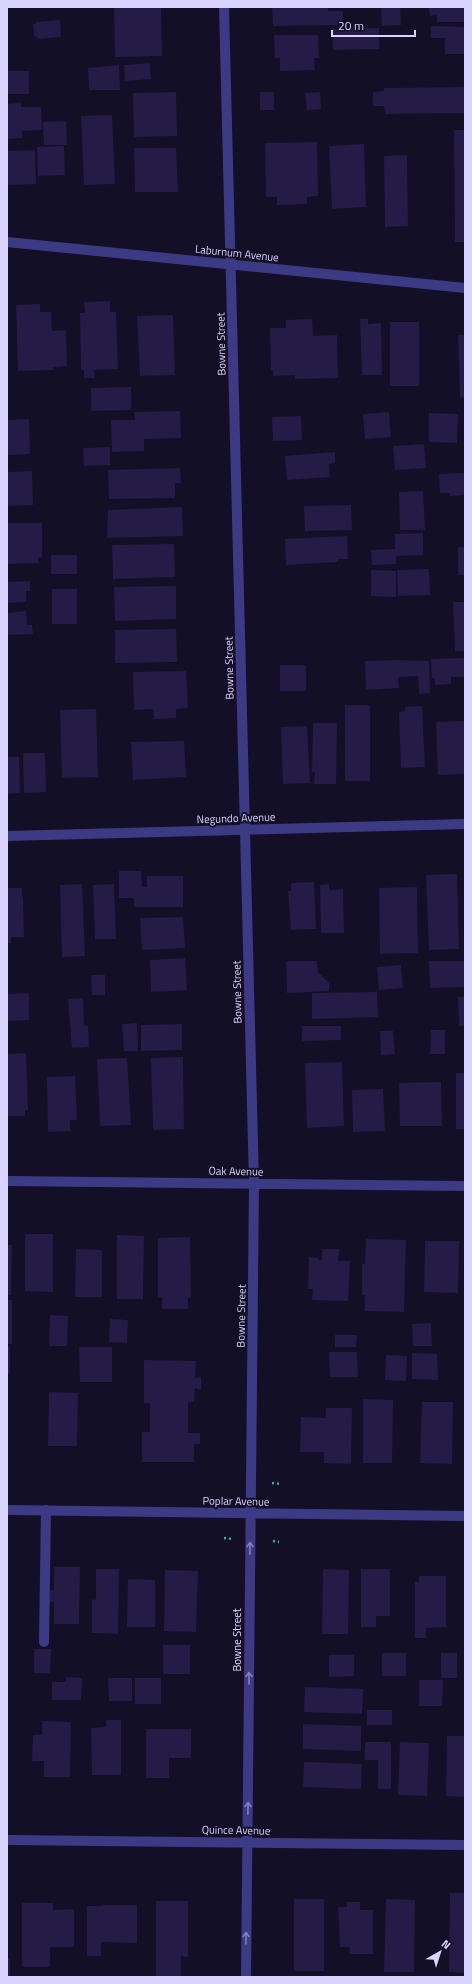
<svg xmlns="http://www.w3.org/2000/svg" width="472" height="1984" font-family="'Titillium Web',sans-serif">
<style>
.building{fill:#241b47}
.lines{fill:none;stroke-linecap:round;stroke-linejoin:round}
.path{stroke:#2fb8b0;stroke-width:2.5;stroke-dasharray:2 3;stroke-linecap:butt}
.service{stroke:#3d3a85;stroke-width:10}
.minor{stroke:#3d3a85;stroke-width:10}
.oneway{stroke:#837fbc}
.labels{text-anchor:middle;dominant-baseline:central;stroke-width:4;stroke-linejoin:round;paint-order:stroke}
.street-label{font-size:11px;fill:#d9d4ff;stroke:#130f26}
</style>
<rect width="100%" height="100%" fill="#130f26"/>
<path class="building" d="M161,7L162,56L115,57L114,8Z
M272,7H328V11H343V25L273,26Z
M400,7L401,25L382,26L381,8Z
M429,7H465V22H437V15L430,16Z
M60,20L61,37L37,39V37L34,36L33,24H36V22Z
M431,26L465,27V54H445V38H431Z
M379,28V49L333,50L332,29Z
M274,35H318L319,58H314L315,70L280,71V58H275Z
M150,63L151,79L125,81L124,65Z
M119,65L120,90H89L88,68Z
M7,71H29V94H7Z
M465,87V113L385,114L384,106H373V92L384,91V88Z
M176,92L177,136L134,137L133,93Z
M260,92H274V110H260Z
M320,92L321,109L307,110L305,93Z
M21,103V107H41L42,130L22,131V138L7,139V104Z
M112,115L115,184L84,185L81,116Z
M66,121L67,145H44L43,122Z
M454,130H465V242H455Z
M317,142L318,196L307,197V204L277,205V197H266L265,143Z
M364,144L366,207L332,209L329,146Z
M64,146L65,175L38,176L37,147Z
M134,148H176L178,192H135Z
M35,150L36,184L7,185V151Z
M407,155L408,226L385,227L384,156Z
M110,301V312H116L118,369L94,370L95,378H84V370H81L80,313H85L84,302Z
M40,304V312H51L52,331L66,330L67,366L53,367V370L18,371L16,305Z
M173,315L175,375L140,376L137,316Z
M312,319L313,336L337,335L338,378L295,379V375L273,376V370H271L270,328H286V320Z
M360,319H368V324L381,323L382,375H362Z
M390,322H419V386H390Z
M458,335H465V397L460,398Z
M131,387V410L91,411V388Z
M180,411L181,438L144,439V451L112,452L111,420H135L134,412Z
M389,412L391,437L365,439L363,414Z
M429,413L458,414L457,443L429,442Z
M301,416L302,440L273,441L272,417Z
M29,419L30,454L7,455V420Z
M424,444L426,468L395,470L393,446Z
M110,447V465L84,466L83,448Z
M335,452V463L329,464L330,477L287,480L285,456Z
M180,468L181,483H175V498L109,499L108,470Z
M32,471L33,505L7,506V472Z
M465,473V495L450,496V493H440L439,474Z
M423,491L425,530H400L399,492Z
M351,505L352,530L305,531L304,506Z
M182,507L183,536L107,538L108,510Z
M7,523H42V557H38V563L7,564Z
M423,533V555L396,556V564L372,565L371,550L395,549V534Z
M347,536L348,559H338V562L286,565L285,539Z
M174,544L175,577L113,579L112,545Z
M458,547H465V575H458Z
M51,555H77V574H51Z
M429,569L430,595L398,596L397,570Z
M371,570L396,571V597L371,596Z
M30,581V591H26V602L7,603V582Z
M176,586V619L115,621L114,587Z
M52,589H77V624H52Z
M453,602H465V651H455Z
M26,611L27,625H32L33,634L7,635V613Z
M176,629L177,662L115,663V630Z
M465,658V677H451V684L435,685V678H432L431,659Z
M398,660L429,661L430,693L419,694L418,676L398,677L399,688L366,690L365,661Z
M280,665H306V691H280Z
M186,671L188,708L176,709V718L154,719L153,709L134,710L133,672Z
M345,705H370V781H345Z
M422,706L425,767L401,768L399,712L405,711V707Z
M96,709L98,777L62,778L60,710Z
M465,721V774L438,775L436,722Z
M313,723H337L336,784H314L315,772H312Z
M307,726L310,783L283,784L281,727Z
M184,741L186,777L133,780L131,742Z
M23,753H45L46,792L24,793Z
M7,757H19L20,793L7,794Z
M119,871H141L142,887H147V876H183V907H134V898H119Z
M457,874L459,949L429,950L426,875Z
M314,882L316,929L291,930L288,891H291V883Z
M82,884L85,956L62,957L60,885Z
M114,884L116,939H95L93,885Z
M329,884V890L343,889L344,933H321L320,885Z
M417,887L418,953L380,954L379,888Z
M7,888H22V897H23L24,937H11V943H7Z
M183,917L185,948L142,950L140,918Z
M185,958L187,990L151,992L150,960Z
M286,961H317L318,972L329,983V991L287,993Z
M429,961H465V987L430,988Z
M401,965L403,988L379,990L377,967Z
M91,975H105V995H92Z
M377,992L378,1017L312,1019V993Z
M29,993V1020L7,1021V994Z
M458,997H465V1026H459Z
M83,998L84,1025L88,1026L89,1047L72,1048L68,999Z
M137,1023L138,1051H124L122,1024Z
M182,1024V1050L141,1051V1025Z
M302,1026H341V1040L302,1041Z
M431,1030H445V1054H430Z
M380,1031H393L395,1054L381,1055Z
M26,1053L28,1110H25V1116H7V1054Z
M183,1057L184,1129L153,1130L151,1058Z
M127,1058L131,1125L100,1126L97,1059Z
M342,1062L344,1126L307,1128L305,1063Z
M456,1073H465V1129H456Z
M75,1076L77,1120H70V1131L48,1132L47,1077Z
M441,1082L442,1126H400L399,1083Z
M383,1089L385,1131L353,1132L352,1090Z
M25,1234H53V1292L25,1291Z
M117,1235L144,1236L143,1299H117Z
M190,1237L191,1298H188V1309H162V1297H158V1238Z
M366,1239L406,1240L404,1312L365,1311V1295H362V1264H365Z
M425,1241H459L458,1293L424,1292Z
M7,1245H12L11,1295H7Z
M76,1249L102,1250V1297H75Z
M322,1249H339L338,1261H350L348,1301L312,1300L313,1289H308L309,1257L319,1258V1260H322Z
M7,1300H12V1344H7Z
M50,1315L68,1316L67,1346H49Z
M110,1319L128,1320L127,1343L109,1342Z
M431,1323L432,1346H413L412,1324Z
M335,1335H357L356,1347H335Z
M7,1347H10V1373H7Z
M79,1347H112V1382H80Z
M329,1352H357L358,1377H330Z
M412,1353L437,1354L438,1380L412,1379Z
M386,1355L407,1356L406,1381L385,1380Z
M144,1360L196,1361L195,1378L201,1377V1390L195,1388L194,1402H188V1433H200V1444H194V1462H142V1432H150V1403H144Z
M49,1392L78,1393L77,1446H48Z
M363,1399L393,1400L392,1463H363Z
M422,1402H453L452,1464L420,1463Z
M326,1408H352L351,1464L324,1463V1452H300L301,1417L326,1418Z
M54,1567H80L79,1624H54V1602H47V1590H54Z
M96,1569H119L118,1634L92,1633V1599L96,1600Z
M323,1569L349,1570L348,1634H322Z
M361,1569H390V1616H376V1627H361Z
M165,1570L198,1571L196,1632L164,1631Z
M419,1576H446V1627L426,1628V1638H415V1582H419Z
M128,1579L155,1580V1627H127Z
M163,1645H190V1674H163Z
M34,1649H51L50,1673H34Z
M382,1653H406V1676H382Z
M441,1653H457V1678H441Z
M329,1655H354V1676L329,1677Z
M66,1677L82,1678L81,1700H52V1682H66Z
M108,1678H132V1701H109Z
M135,1678H161V1704H135Z
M419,1680H443L442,1706H419Z
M305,1687L363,1689L362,1714L304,1712Z
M367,1710H392V1725H367Z
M106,1720H121V1775H92L91,1728L106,1727Z
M42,1721L71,1722L70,1777H44V1761H32L33,1735H42Z
M303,1724L361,1726V1751L303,1749Z
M146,1729H191V1758H169V1778H146Z
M447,1736H465V1797L446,1796Z
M365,1742H391V1789H378V1760H365Z
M400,1742L429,1743L427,1796L398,1795Z
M304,1762L362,1764L361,1789L303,1787Z
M450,1893H465V1973L449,1972Z
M294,1899H324V1971H294Z
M386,1899L415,1900L414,1972H384Z
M156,1901H188V1957L181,1956V1977H156Z
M347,1902H360V1910H373V1954H349L350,1947H340L338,1907H347Z
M22,1903H53V1910L74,1909V1947H50V1967H22Z
M102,1905H137V1943L101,1942V1956H87V1906H102Z
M7,1958H10V1977H7Z"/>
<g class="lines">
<path class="path" d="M272,1483L282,1484
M224,1538L232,1539
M273,1541L279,1542"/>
<path class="service" d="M44,1642L46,1510"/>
<path class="minor" d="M224,7L254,1183L246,1977
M7,242L465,288
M7,836L465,824
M7,1181L465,1186
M7,1510L465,1516
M7,1840L465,1845"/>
</g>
<defs><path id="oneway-shaft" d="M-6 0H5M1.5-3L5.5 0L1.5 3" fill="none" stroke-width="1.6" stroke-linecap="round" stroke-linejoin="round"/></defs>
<g class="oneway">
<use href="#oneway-shaft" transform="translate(250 1548) rotate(-89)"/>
<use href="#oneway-shaft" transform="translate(249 1678) rotate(-90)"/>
<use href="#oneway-shaft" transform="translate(248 1808) rotate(-89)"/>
<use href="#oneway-shaft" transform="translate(246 1938) rotate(-89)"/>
</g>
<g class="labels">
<g class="street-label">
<text transform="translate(237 253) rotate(6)">Laburnum Avenue</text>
<text transform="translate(221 344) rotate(-91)">Bowne Street</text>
<text transform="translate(229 668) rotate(-91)">Bowne Street</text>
<text transform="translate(236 818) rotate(-2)">Negundo Avenue</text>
<text transform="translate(237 992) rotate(-91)">Bowne Street</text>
<text transform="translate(236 1171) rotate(1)">Oak Avenue</text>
<text transform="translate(241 1316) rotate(-89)">Bowne Street</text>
<text transform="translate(236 1501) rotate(1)">Poplar Avenue</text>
<text transform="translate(237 1640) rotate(-90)">Bowne Street</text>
<text transform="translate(236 1830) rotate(1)">Quince Avenue</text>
</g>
</g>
<rect width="472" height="1984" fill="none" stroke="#d9d4ff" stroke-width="16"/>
<g transform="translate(440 1952) rotate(39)" stroke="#130f26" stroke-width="3" paint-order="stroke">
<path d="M0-3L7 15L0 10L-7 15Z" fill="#d9d4ff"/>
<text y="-6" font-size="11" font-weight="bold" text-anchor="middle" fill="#d9d4ff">N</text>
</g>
<path d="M332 30v6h83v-6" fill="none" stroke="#d9d4ff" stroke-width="2"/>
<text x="338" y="30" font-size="12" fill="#d9d4ff" stroke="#130f26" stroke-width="3" paint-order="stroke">20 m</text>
</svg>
